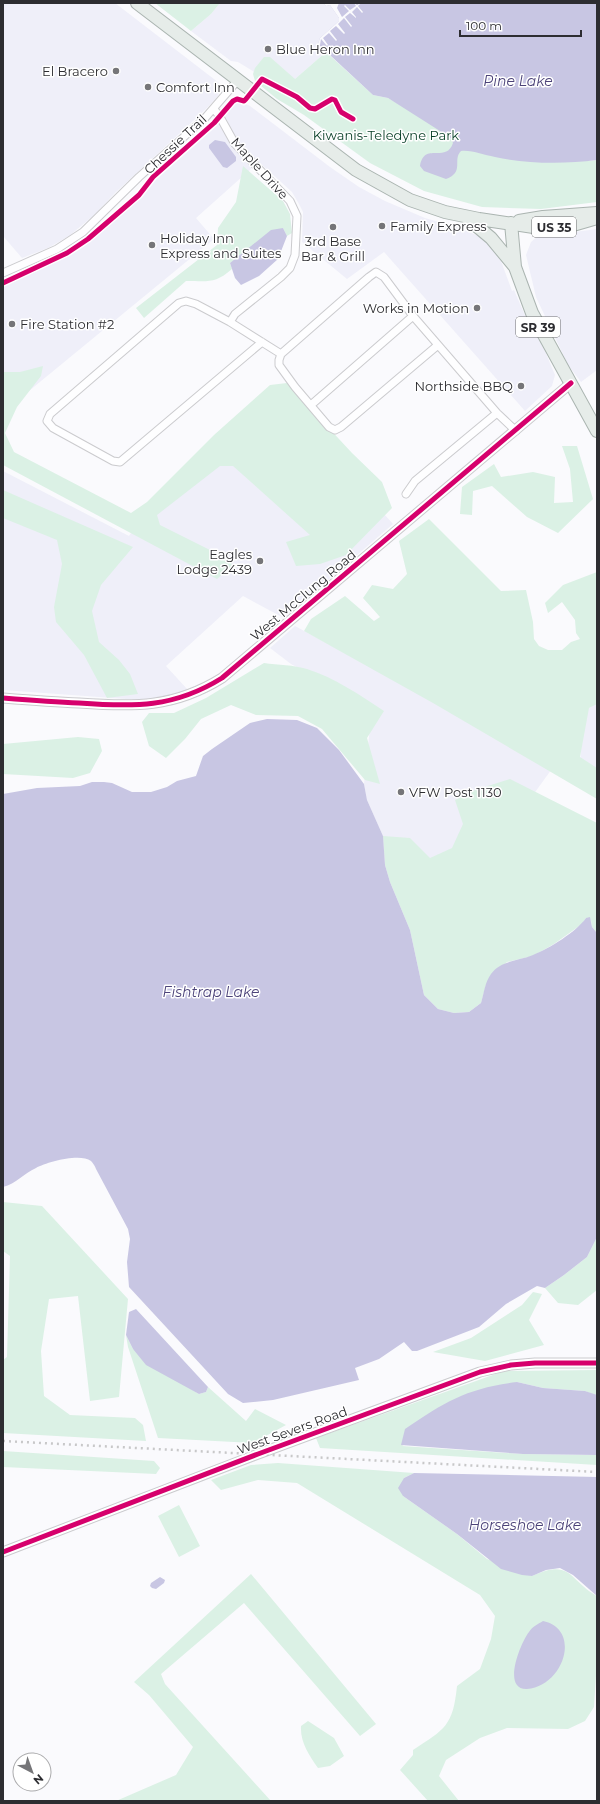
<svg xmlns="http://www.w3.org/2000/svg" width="600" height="1804" font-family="Montserrat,sans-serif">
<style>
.built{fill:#efeff9}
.green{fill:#dbf1e5}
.water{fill:#c8c6e3}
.pier{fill:#fafafd}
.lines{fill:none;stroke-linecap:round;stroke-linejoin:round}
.minor-casing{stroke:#cbcbce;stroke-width:9}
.tertiary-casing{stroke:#cbcbce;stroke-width:11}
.primary-casing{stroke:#aab4b0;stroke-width:14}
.minor{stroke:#fefeff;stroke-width:7}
.tertiary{stroke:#fefeff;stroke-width:9}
.primary{stroke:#e6ece9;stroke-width:12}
.rail{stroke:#c8c8c9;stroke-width:2.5;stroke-dasharray:2 4;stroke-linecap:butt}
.cycleway-casing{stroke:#fff;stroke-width:8}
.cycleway{stroke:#d6006c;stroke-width:5}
.poi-dot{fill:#757578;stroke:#fff;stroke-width:1.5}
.labels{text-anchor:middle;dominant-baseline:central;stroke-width:3;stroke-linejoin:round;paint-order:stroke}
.shield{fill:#fff;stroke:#6c6c6f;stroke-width:1}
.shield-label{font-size:12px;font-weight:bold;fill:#2d2d31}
.poi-label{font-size:13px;fill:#2d2d31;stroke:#fff;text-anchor:start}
.park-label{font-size:13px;fill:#053d24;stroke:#fff}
.street-label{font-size:13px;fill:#2d2d31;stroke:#fff}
.water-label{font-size:14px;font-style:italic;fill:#4c4379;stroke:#fff}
</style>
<rect width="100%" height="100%" fill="#fafafd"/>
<path class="built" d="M3,3H115L223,86L217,97L206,109L116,192L93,216L69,236L48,248L22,258L3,236Z
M220,3H339L342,17L319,45L326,52L295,79L272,83L238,62L231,61L191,31L211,14Z
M236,102L244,106L246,104L250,106L330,167L359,187L385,201L425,218L456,227L479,236L487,243L501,261L512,291L514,290L527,320L542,344L555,375L552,386L525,411L384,252L347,279L302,242L303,212L299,204L292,192L249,153L233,133L225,116Z
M218,122L238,153L252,168L196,218L214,239L18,400L3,383V286L64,257L98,235L142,196L155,179Z
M597,229V370L581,382L568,365L536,297L526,255L531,242L537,237Z
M283,401L393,524L284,618L243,596L166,666L188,690L170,696L140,700L3,690V471L129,536L139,521Z
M295,626L554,766L483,864L385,865L383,836L367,800L364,784L372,708L291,664L270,648Z
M597,703V791L581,782L580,714Z"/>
<path class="green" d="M155,3H220L211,14L191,31Z
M326,52L373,95L388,98L404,107L590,161L597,160V202L541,209L482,207L424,191L370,163L304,115L277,99L255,81L253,74L255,68L264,57H270L295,79Z
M243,166L283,201L290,214L292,233L287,236L283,228L230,263L232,269C215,284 208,281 186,281L144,318L136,308L217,245L218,228L236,202Z
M43,366L41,376L17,407L5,433L14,452L131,513L147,502L214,435L270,385L287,383L352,453L382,482L392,508L346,555L320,564L296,566L286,542L310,535L233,466H220L157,515L160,525L232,561L231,567L217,579L3,465V372H20Z
M562,446H577L593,499L558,533L527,517L492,486L473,491L472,515L460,514L462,487L494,464L501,477L533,472L555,477L554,503L573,502L570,469Z
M3,490L133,547L101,585L92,611L99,642L119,660L130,674L138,694L107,698L84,655L56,622L54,607L62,564L57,540L3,518Z
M429,519L501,591L526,590L533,622L534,639L539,646L548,650H562L571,642L580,639L576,633L575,620L562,602L548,613L545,603L563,585L597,572V704L589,708L580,757L597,768V799L433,703L304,631L311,619L345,596L374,621L380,617L363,598L372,585L393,589L407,574L399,541Z
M264,663C278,665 294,665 307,669C335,678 360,695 384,711L367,738L380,784L365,780L322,729L298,716L256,715L231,705L201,719L185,739L166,758L149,746L142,722L149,713H174L206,698Z
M78,737L99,739L102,751L90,773L73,778L3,774V744Z
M510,779L597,823V933L592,927L591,921L586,918L582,924L554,944L533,956L507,962L486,985L481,1003L469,1012L454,1013L438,1009L424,995L410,930L390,882L385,865L383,836L410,838L430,858L452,848L463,824L455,800L475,790Z
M3,1202L42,1206L128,1299L119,1397L90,1401L78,1296L49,1299L41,1351L44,1396L70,1415L135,1418L143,1425L146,1441L3,1433V1360L7,1357L10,1256L3,1251Z
M597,1237V1290L578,1305L558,1303L545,1288L564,1275L587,1257Z
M533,1292L542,1294L529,1320L544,1345L485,1361L433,1352L471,1338L522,1305Z
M126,1335L133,1349L183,1384L199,1394L206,1392L208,1387L246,1421L255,1409L286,1425L253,1443L158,1438L128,1347Z
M597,1370V1396L585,1391L543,1388L517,1382L402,1446L523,1454L597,1455V1465L320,1448L316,1438L504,1371Z
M3,1451L154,1461L160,1468L156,1474L3,1467Z
M278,1463L414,1473L404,1478L403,1496L457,1534L487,1559L532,1576C572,1558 568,1580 597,1596V1660L594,1707L585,1721L568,1729L507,1728L480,1738L446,1760L439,1776L459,1801H428L400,1770L413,1755V1750C445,1729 453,1726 457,1686L480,1669L491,1639L495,1616L480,1595L297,1483L258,1480L221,1490L211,1480L251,1465Z
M179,1505L200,1546L179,1557L158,1516Z
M251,1574L376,1724L360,1736L244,1603L161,1674L165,1684L271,1801H116L176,1775L193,1747L149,1695L134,1682Z
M308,1721L334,1738L344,1756L330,1766L318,1768C309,1755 300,1742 301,1726Z"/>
<path class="water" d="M323,3H597V160C564,164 528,164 495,157C483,155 473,150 461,151C452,160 465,172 446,179L424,171L420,166C424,141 446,164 453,143L451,138L388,98L373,95L318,44L320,38L339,21V18L330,5L326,6Z
M215,140L225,142L236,157V161L227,168L223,167L209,148V145Z
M283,228L287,236L278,259L259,276L241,285L235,278L230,263L271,230Z
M267,719L297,720L317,728L339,750L364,784L367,800L383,836L385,865L390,882L410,930L424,995L438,1009L454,1013L469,1012L481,1003C484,993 485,982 491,974C501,960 519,961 533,955C550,948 576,932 586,918L590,917L592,927L597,933V1237L587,1257L564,1275L545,1288L537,1286L506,1304L479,1327L417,1351H412L404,1342L379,1359L355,1368L359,1380L273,1400L243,1403L228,1394L129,1287L127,1262L130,1239L128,1229L96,1169C95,1166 93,1163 91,1161C80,1153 47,1162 36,1168C24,1173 16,1184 3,1187V794L37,788L80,786L92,782H104L112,783L132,792H151L167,787L177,781L196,776L203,756L212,749L250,723Z
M136,1309L208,1387L206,1392L199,1394L146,1365L133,1349L126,1335L129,1312Z
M517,1382L543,1388L585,1391L597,1395V1455L523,1454L401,1445L405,1429C446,1401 468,1388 517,1382Z
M414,1473L597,1477V1596L573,1575L560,1568L546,1570L532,1576L522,1575L501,1569L457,1534L403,1496L398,1488L404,1478Z
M160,1577L165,1580L164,1583L156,1589L152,1588L150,1586L151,1583Z
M543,1621C582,1629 564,1686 527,1689C501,1690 521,1642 529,1632C532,1627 538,1624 543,1621Z"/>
<path class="pier" d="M323,3H339L337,8L342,17L349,11L344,6L345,5L350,10L356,6L354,3L357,5L361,3L358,6L363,12L362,13L357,7L352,12L356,17V18L350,13L345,17L352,26L351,27L344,18L338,24L345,33L344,34L336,26L330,31L337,40L336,41L329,33L323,38L328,45L327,46L321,39L320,45L318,44L320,38L339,21V18L330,5L326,6Z"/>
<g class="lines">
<defs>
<path id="minor" d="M214,109L220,117L235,144L290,201L297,216L295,255L290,268L281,277L235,314L230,322
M3,273L57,249L83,232L139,177L205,118L238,80
M262,342L120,462L113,461L53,428L47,421L50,414L179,303L186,301L196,304L230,322L281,354
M438,345L341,427L335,430L329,427L295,387L279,365V360L281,354L369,277L376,272L384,277L413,316L497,413L516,431
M311,405L413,316
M406,494L415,481L497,413"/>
<path id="tertiary" d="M3,698C28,700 54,702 79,703C134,707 174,708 222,678L571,383
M3,1552L258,1454L480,1372L511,1365L535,1363H597"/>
<path id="primary" d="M137,3L356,170L410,200L445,212L479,219L540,228L573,225L597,218
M467,218L491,238L515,267
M519,221L543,217L597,213
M511,223L515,267L532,313L597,431"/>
</defs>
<use href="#minor" class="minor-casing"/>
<use href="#tertiary" class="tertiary-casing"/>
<use href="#primary" class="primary-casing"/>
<use href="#minor" class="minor"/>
<use href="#tertiary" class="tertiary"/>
<use href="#primary" class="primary"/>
<path class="rail" d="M3,1441L597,1472"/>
<defs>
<path id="cycleway" d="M3,283L67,253L88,239L139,195L153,177L214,123L233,101L237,99L244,101L246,99L262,79L297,97L310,108L315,109L332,99L335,100L341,112L353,119
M3,698C28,700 54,702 79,703C134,707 174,708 222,678L571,383
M3,1552L258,1454L480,1372L511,1365L535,1363H597"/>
</defs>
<use href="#cycleway" class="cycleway-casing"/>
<use href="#cycleway" class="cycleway"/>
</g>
<g class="poi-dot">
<circle cx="268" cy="49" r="4"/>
<circle cx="116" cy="71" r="4"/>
<circle cx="148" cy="87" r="4"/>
<circle cx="382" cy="226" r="4"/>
<circle cx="333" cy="227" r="4"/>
<circle cx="152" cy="245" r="4"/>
<circle cx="477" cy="308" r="4"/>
<circle cx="12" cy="324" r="4"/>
<circle cx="521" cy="386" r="4"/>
<circle cx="260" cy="561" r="4"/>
<circle cx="401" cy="792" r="4"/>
</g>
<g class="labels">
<g class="shield">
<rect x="532" y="217" width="44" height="20" rx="3"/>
<rect x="516" y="317" width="44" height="20" rx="3"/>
</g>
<g class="shield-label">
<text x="554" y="227">US 35</text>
<text x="538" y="327">SR 39</text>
</g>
<g class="poi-label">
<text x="276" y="49">Blue Heron Inn</text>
<text x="108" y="71" text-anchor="end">El Bracero</text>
<text x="156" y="87">Comfort Inn</text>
<text x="390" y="226">Family Express</text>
<text x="160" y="238">Holiday Inn<tspan x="160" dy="15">Express and Suites</tspan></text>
<text x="333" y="241" text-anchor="middle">3rd Base<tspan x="333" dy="15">Bar &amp; Grill</tspan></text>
<text x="469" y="308" text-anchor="end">Works in Motion</text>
<text x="20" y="324">Fire Station #2</text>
<text x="513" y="386" text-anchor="end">Northside BBQ</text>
<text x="252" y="554" text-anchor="end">Eagles<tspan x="252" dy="15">Lodge 2439</tspan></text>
<text x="409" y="792">VFW Post 1130</text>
</g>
<g class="park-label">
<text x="386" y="135">Kiwanis-Teledyne Park</text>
</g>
<g class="street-label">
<text transform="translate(175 144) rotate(-43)">Chessie Trail</text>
<text transform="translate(260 168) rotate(48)">Maple Drive</text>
<text transform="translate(303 595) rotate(-40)">West McClung Road</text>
<text transform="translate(292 1430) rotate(-20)">West Severs Road</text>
</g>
<g class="water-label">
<text x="518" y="81">Pine Lake</text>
<text x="211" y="992">Fishtrap Lake</text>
<text x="525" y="1525">Horseshoe Lake</text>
</g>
</g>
<rect width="600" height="1804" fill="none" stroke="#2d2d31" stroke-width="8"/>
<g transform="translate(32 1772) rotate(139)"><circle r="19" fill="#ffffff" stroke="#ababad"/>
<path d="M0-3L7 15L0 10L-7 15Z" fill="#757578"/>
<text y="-6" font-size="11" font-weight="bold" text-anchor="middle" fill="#2d2d31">N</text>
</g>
<path d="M460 30v6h121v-6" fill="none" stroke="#2d2d31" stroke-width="2"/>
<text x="466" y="30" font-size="12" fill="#2d2d31" stroke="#ffffff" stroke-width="3" paint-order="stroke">100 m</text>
</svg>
